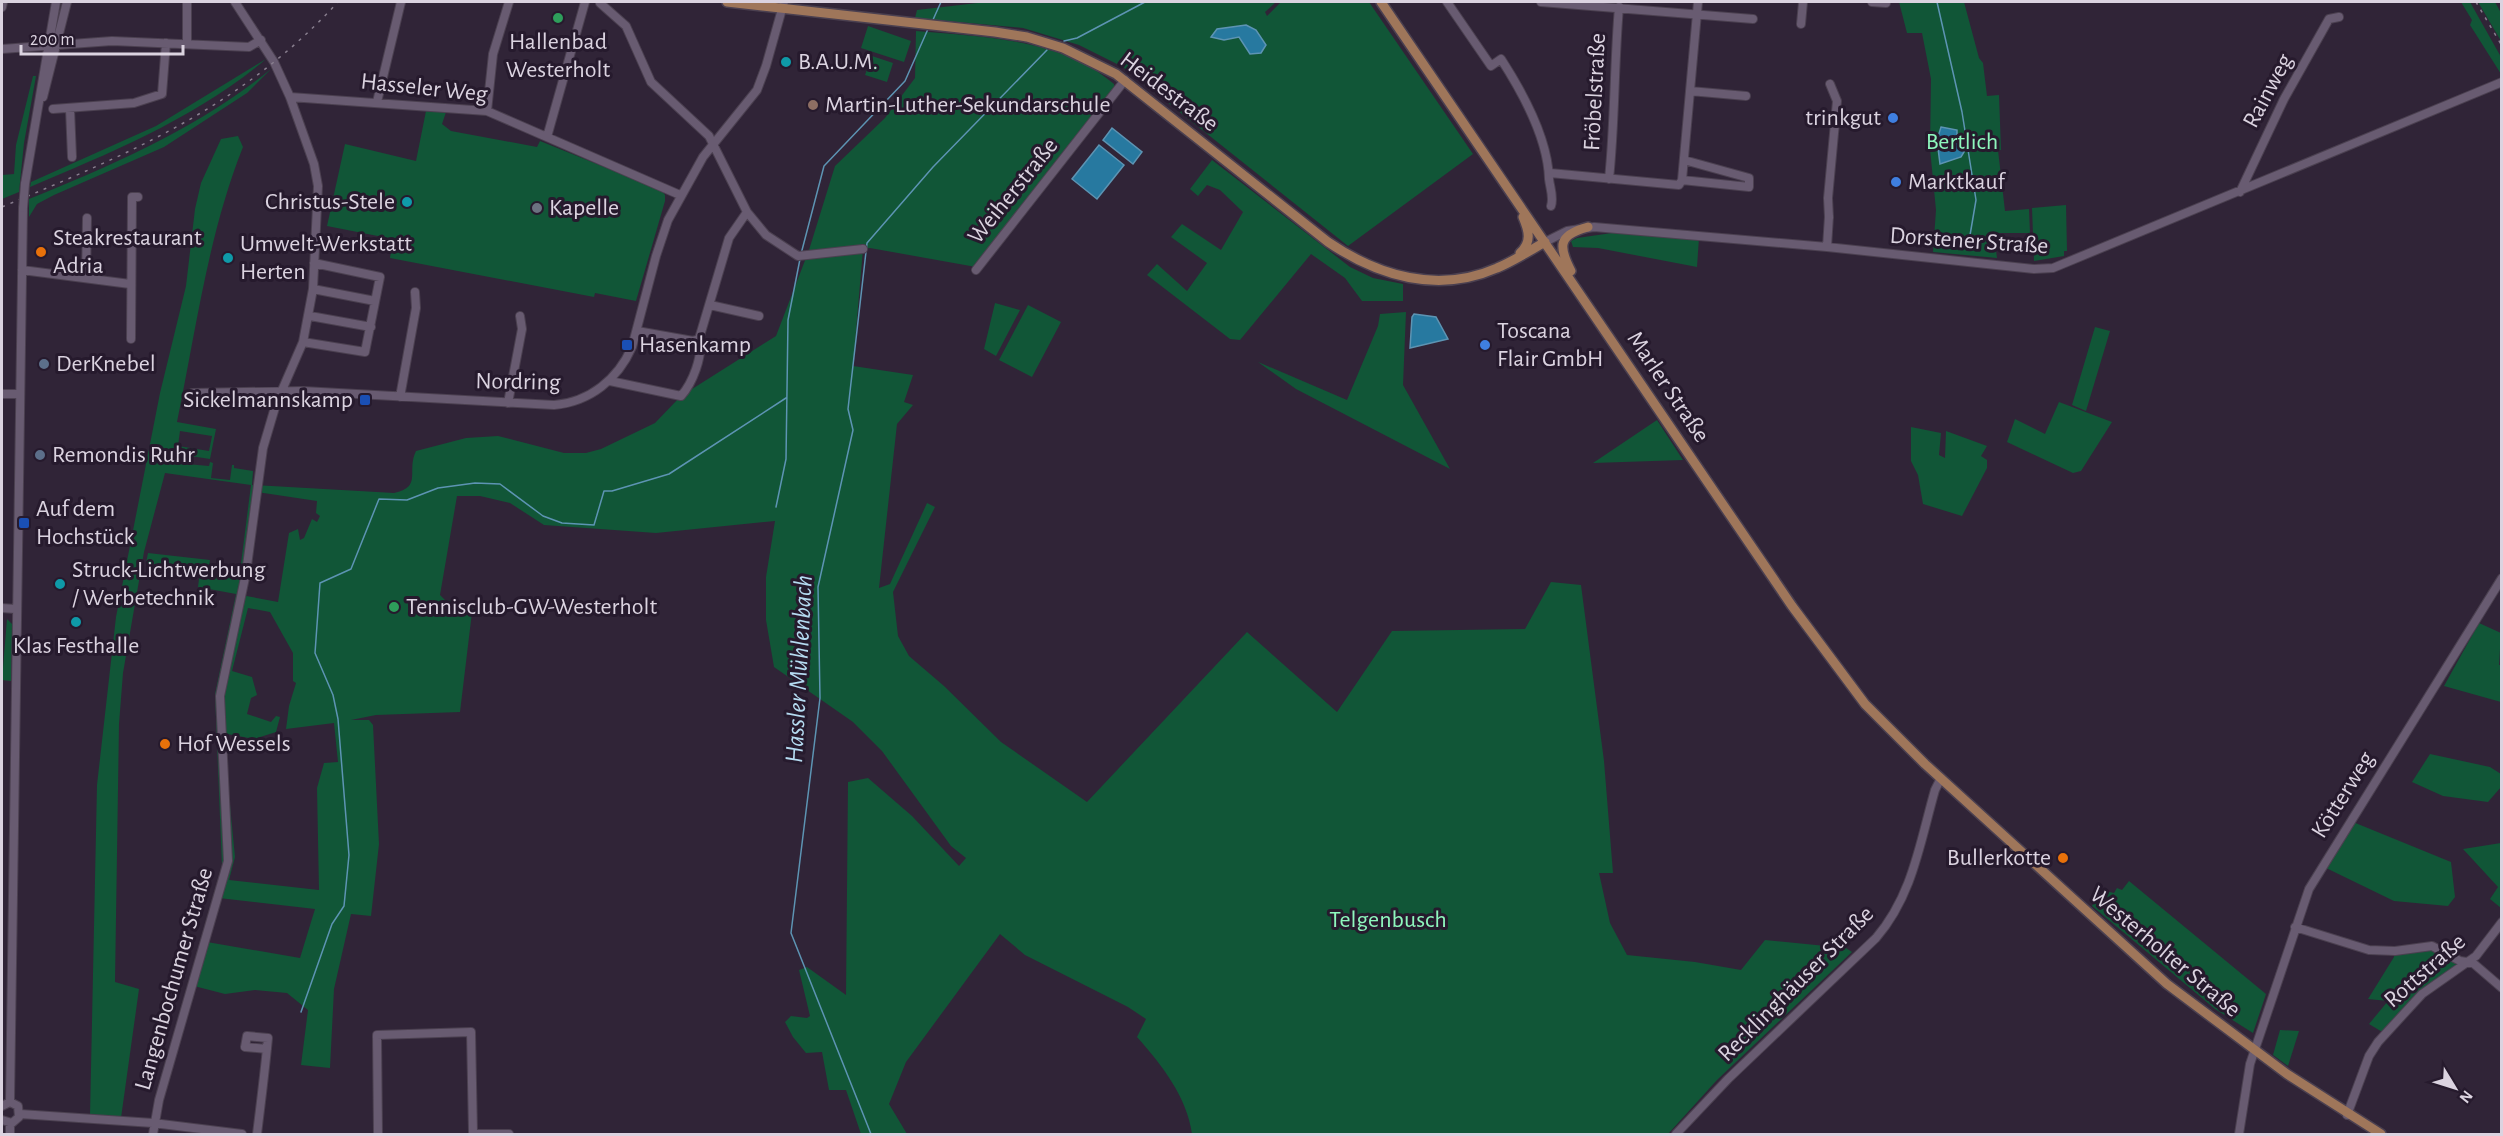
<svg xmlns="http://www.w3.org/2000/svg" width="2503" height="1136" font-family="'Alegreya Sans',sans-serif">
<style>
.green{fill:#115637;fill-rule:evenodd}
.water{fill:#2779a0;stroke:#5d94b3;stroke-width:1.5}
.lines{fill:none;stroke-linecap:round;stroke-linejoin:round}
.stream{stroke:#5d94b3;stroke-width:1.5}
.minor-casing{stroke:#4b4050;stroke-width:10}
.major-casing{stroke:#4b4050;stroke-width:12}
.minor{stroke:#685b71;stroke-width:8}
.major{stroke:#9f765a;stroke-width:9}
.rail{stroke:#887e8e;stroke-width:1.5;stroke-dasharray:3 6;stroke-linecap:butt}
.minor-bridge-casing{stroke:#4b4050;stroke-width:10;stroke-linecap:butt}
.minor-bridge{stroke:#685b71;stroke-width:8}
.leisure-dot{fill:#2e9e5b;stroke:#261a2d;stroke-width:2}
.culture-dot{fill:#0f9aa8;stroke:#261a2d;stroke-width:2}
.education-dot{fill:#8d6e63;stroke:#261a2d;stroke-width:2}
.shop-dot{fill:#3f7fe0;stroke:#261a2d;stroke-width:2}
.worship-dot{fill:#6b7280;stroke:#261a2d;stroke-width:2}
.food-dot{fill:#e8710a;stroke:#261a2d;stroke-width:2}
.transit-dot{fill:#1a4fb4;stroke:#261a2d;stroke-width:2}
.service-dot{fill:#5c6f8a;stroke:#261a2d;stroke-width:2}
.labels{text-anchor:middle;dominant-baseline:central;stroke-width:6;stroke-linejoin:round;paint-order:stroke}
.poi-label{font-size:24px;fill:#dbd3e0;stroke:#261a2d;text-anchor:start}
.street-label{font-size:24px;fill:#dbd3e0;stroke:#261a2d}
.park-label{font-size:24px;fill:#8ef7bd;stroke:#261a2d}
.water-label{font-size:26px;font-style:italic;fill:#b5dbf1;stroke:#261a2d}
</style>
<rect width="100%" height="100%" fill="#302437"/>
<path class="green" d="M986,2H1276L1265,12L1267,16L1281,2H1369L1473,154L1348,246L1123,67L1079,45L1023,28L915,18L917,10Z
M1899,2H1964L1979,58L1983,63L1987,96L1999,95L2001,150H1998L2005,211L2029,209L2030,233H1994L1997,258L1933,252L1936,210L1930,149L1931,79L1922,33H1907Z
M2461,2H2470L2501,57V74L2470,25L2472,20Z
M2478,2H2495L2501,13V41Z
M868,26L911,41L904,62L861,48Z
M916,31C983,37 1061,38 1114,84L1115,90L976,267L870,248L863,249L853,366L913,375L904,402L913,405L897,424L879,588L890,584L927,503L935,507L893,592L898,636L909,656L944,686L1001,742L1087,802L1247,632L1337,712L1392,631L1525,629L1551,582L1581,585L1604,761L1613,873H1599L1610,923L1627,955L1695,962L1741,970L1765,940L1846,948L1852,952L1717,1080L1668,1134H1192C1187,1097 1162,1065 1137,1037L1146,1019L1128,1007L1025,955L1000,934L906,1062L889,1104L907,1134H861L846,1090H829L822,1052L806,1053L793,1037L785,1022L791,1016L807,1018L810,1016L799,970L807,967L846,995L848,782L868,778L912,816L959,866L966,858L951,846L882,751L853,722L774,667L766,620V577L775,521L656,533L544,525L510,503L480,496H457L440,595L445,600L473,604L460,712L376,715L351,720H369L373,725L379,844L371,916L351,914L334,989L330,1068L301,1065L308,1010L287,993L255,990L225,994L194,986L190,998L185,997L222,867L215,694L236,594L198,587L200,571L146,563L148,553L210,560L208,574L239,579L251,485L165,473L144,552L123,673L119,724L115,982L139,989L121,1118L90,1116L97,785L116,617L160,393L186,286L195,209L201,183L221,139L238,136L243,147C208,235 196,330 177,422L216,429L210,459L177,454L175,463L209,466L210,462L213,463L211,478L230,480L232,465H234V468L253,471L252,485L394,493C423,487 406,471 416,451L466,438L498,436L564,453H586L601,449L655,423L681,396L776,336L809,250L835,166L885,118L915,78ZM180,431L212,436L209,451L178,446ZM257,492L317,501L316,513L320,516L317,522L312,519L304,538L300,540L298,529L289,533L278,602L241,595ZM248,608L270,612L293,653V681L296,683L289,706L286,729L334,723L338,762L324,763L317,788L319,890L229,880L235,857L230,805L225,804L222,733L254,739L276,732L280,717L276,716L271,722L247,714L251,698L257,695L252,677L232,671ZM219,898L315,909L300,958L207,942Z
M872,56L893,63L887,82L865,75Z
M266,59C196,118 112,152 30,187L31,182L156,126Z
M271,69L247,93L164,147L54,195L37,204L29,217V199C115,164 198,128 271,69Z
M33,76H36L24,143L19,192L2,199V175L14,174L16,145Z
M426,111L446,112L442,124L451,131L537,147L540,141L661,190L665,195V201L636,301L595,293L594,297L390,258L393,239L327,226L345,144L416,161Z
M1212,160L1350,267L1373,278L1403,284V301H1362L1345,278L1311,254L1240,340L1230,339L1147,275L1157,264L1187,291L1207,263L1171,237L1182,224L1221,250L1243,212L1220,190L1207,185L1198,196L1190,189Z
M2066,205L2067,251H2064V256L2034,261L2032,208Z
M1626,231L1699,238L1697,267L1598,248L1573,247L1571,241L1577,238Z
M995,303L1020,310L996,356L984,349Z
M1028,305L1061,322L1032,377L999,360Z
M1406,312L1403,385L1450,469L1296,389L1258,362L1347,400L1378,326L1380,314Z
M2095,327L2110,331L2086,411L2072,405Z
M2059,402L2112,422L2081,471L2073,473L2007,442L2015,419L2045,434Z
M1657,420L1683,460L1593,463Z
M1911,427L1941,433L1939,455L1945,458L1946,431L1987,446L1981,456L1987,460V468L1962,516L1923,504L1918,475L1911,461Z
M7,619L12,624L11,681L2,680Z
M2479,623L2501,633L2499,665H2501V702L2444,686Z
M2430,754L2490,767L2501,774V787L2488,802L2443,796L2412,782Z
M2353,822L2451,862L2455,897L2448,906L2394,901L2324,867Z
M2501,843H2502L2501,908L2490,899L2498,887L2463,849Z
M2129,881L2266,994L2253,1033L2215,1009L2092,906L2097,896L2102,898L2106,891L2114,893L2117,888L2122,890Z
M2429,948L2457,961L2456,968L2384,1033L2369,1024L2388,1001L2368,999L2394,957V952Z
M2280,1030L2299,1031L2288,1066L2273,1055Z"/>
<path class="water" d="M1246,25L1256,30L1266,45L1261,53L1250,54L1239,37L1224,40L1211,37L1217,29Z
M1941,127L1957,130V135L1964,136V152L1961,157L1940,164L1937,140Z
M1112,128L1142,152L1133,164L1103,140Z
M1099,145L1124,165L1097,199L1072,179Z
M1414,314L1436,317L1448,339L1410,348L1412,317Z"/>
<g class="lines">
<path class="stream" d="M1937,2L1962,112L1976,200L1968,247
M932,22L941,2
M1064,41L1077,38L1145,2
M801,254L824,166L905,81L928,29
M776,507L786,459L788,320L800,259
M301,1012L332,924L344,906L349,855L338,719L333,695L315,653L320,583L351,569L379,499L407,500L438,488L475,483L500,484L543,516L562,523L594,525L604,491H612L669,474L786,398
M871,1134L791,933L820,698L818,587L853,430L848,409L867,243L933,167L1047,50"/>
<defs>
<path id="minor" d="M187,2V44
M1447,2L1491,66L1501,59C1523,93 1548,138 1549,179C1550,188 1554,197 1551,206
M1541,2L1753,19
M1872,2L1886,3
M600,3L626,26L651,82L709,136L747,212L766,235L798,256L863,249
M2,7L3,2
M1801,24L1803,2
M2,49L112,41L249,47L261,40
M1690,91L1746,96
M43,97L67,2
M290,97L487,111L680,195
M377,102L401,2
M53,109L134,103L162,94L166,43
M70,109L72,157
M487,111L493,54L509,2
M547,137L585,2
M1550,173L1679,185L1682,180L1698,2
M1609,179C1615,122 1614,65 1619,7
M1682,180L1749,187V178L1684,160
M25,184L56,2
M2240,192L2284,99L2329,19L2339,17
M1829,218L1828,198L1837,101L1830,84
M1545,242L1567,231L1594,227L1827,247L2034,269L2053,268L2502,82
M1827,247L1829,216
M22,270L130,284
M976,270L1125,80
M86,278L87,218
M313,289L375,301
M710,305L759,316
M310,316L371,327
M637,331L693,341L699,339
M131,339L132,197H138
M303,342L365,352L380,277L314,263
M610,381L681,396C692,384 704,355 699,339L729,238L747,212
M192,393L303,391L554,405C590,402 618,379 632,347L656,256L668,220L703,157L757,90L766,66L784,2
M2,394H20
M400,397L416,308L415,292
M508,403L522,329L520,316
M2,608L15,609
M2295,927L2369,950L2395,951L2432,946L2460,961L2473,963L2502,988
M10,1102L23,208
M2,1106L10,1102
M20,1114L153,1123L242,1134
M2347,1115L2369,1056L2378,1042L2422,994L2476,956L2502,922
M2,1120L12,1123L19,1117L18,1106L10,1102
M10,1134V1123
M153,1134L159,1100L228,861L220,696L246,573L263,448L276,404L303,342L313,289L318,186L314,164L290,97L274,62L235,2
M257,1134C261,1102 265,1070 268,1038L247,1036L245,1047L267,1049
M378,1134L377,1035L471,1032L473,1133
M473,1134H509
M1676,1134L1728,1079L1876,938C1913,895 1920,842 1935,790L1941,778
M2239,1134L2250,1064L2309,889L2502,578"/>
<path id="major" d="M727,2L995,32L1027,37L1063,48L1116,74L1328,242C1378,276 1438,294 1497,268C1514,261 1529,251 1545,242
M1381,2L1792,606L1865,704L1925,764L2167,984L2287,1074L2381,1134
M1520,253C1532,242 1529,231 1523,217
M1571,271C1558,246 1558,235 1588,227"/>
</defs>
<use href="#minor" class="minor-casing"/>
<use href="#major" class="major-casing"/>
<use href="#minor" class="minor"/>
<use href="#major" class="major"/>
<path class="rail" d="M2476,2L2502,46
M2,207C132,152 239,109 338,2"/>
<defs>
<path id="minor-bridge" d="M23,208L25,184"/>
</defs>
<use href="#minor-bridge" class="minor-bridge-casing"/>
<use href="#minor-bridge" class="minor-bridge"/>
</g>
<g class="leisure-dot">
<circle cx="558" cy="18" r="6"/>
<circle cx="394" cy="607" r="6"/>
</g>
<g class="culture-dot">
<circle cx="786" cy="62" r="6"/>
<circle cx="407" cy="202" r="6"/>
<circle cx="228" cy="258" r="6"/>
<circle cx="60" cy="584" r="6"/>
<circle cx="76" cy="622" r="6"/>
</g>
<circle class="education-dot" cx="813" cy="105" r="6"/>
<g class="shop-dot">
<circle cx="1893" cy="118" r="6"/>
<circle cx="1896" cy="182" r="6"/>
<circle cx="1485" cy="345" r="6"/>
</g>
<circle class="worship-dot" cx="537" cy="208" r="6"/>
<g class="food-dot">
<circle cx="41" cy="252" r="6"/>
<circle cx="165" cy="744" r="6"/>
<circle cx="2063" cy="858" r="6"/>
</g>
<g class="transit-dot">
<rect x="621" y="339" width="12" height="12" rx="3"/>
<rect x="359" y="394" width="12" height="12" rx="3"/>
<rect x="18" y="517" width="12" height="12" rx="3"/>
</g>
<g class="service-dot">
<circle cx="44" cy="364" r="6"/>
<circle cx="40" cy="455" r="6"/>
</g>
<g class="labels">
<g class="poi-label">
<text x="558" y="42" text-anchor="middle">Hallenbad<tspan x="558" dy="28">Westerholt</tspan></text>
<text x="798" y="62">B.A.U.M.</text>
<text x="825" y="105">Martin-Luther-Sekundarschule</text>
<text x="1881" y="118" text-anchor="end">trinkgut</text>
<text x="1908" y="182">Marktkauf</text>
<text x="395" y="202" text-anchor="end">Christus-Stele</text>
<text x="549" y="208">Kapelle</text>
<text x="53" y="238">Steakrestaurant<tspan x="53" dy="28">Adria</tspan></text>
<text x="240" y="244">Umwelt-Werkstatt<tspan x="240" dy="28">Herten</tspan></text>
<text x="1497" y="331">Toscana<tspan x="1497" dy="28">Flair GmbH</tspan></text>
<text x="639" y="345">Hasenkamp</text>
<text x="56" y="364">DerKnebel</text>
<text x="353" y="400" text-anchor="end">Sickelmannskamp</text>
<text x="52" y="455">Remondis Ruhr</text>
<text x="36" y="509">Auf dem<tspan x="36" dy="28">Hochstück</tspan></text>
<text x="72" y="570">Struck-Lichtwerbung<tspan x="72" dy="28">/ Werbetechnik</tspan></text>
<text x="406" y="607">Tennisclub-GW-Westerholt</text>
<text x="76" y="646" text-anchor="middle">Klas Festhalle</text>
<text x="177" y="744">Hof Wessels</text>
<text x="2051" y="858" text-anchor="end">Bullerkotte</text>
</g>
<g class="street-label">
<text transform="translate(424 88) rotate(6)">Hasseler Weg</text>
<text transform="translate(2268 91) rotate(-62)">Rainweg</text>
<text transform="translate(1169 92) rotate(37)">Heidestraße</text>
<text transform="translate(1595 92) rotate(-87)">Fröbelstraße</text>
<text transform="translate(1013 191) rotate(-51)">Weiherstraße</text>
<text transform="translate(1969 241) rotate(4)">Dorstener Straße</text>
<text transform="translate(518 382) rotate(1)">Nordring</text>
<text transform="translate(1668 387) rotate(56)">Marler Straße</text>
<text transform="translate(2343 795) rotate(-58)">Kötterweg</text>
<text transform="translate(2165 952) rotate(40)">Westerholter Straße</text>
<text transform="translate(2425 971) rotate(-41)">Rottstraße</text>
<text transform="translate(174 979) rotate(-74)">Langenbochumer Straße</text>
<text transform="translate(1796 984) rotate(-45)">Recklinghäuser Straße</text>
</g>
<g class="park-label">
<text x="1962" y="142">Bertlich</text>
<text x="1388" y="920">Telgenbusch</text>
</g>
<g class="water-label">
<text transform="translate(799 669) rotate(-87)">Hassler Mühlenbach</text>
</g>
</g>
<rect width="2503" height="1136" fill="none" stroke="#dbd3e0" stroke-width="6"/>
<g transform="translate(2455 1088) rotate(128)" stroke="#261a2d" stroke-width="4.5" paint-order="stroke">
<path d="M0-4.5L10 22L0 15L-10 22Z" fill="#dbd3e0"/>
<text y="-9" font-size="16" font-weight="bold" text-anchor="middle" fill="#dbd3e0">N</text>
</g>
<path d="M21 45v9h162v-9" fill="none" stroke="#dbd3e0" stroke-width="3"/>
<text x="30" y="45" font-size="18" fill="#dbd3e0" stroke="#261a2d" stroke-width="4.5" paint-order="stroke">200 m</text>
</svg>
